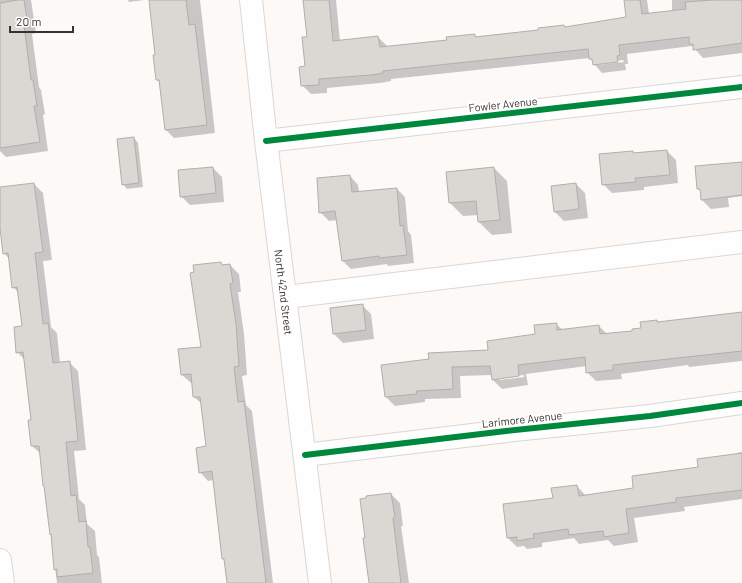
<svg xmlns="http://www.w3.org/2000/svg" width="742" height="583" font-family="Barlow,sans-serif">
<style>
.shadow{fill:#0003;fill-rule:evenodd}
.building{fill:#dbd7d3;stroke:#b2aeab}
.lines{fill:none;stroke-linecap:round;stroke-linejoin:round}
.minor-casing{stroke:#dbd6d3;stroke-width:24}
.major-casing{stroke:#dbd6d3;stroke-width:24}
.minor{stroke:#fffefe;stroke-width:22}
.major{stroke:#fffefe;stroke-width:22}
.cycleway-casing{stroke:#fff;stroke-width:8}
.cycleway{stroke:#00873e;stroke-width:6}
.labels{text-anchor:middle;dominant-baseline:central;stroke-width:4;stroke-linejoin:round;paint-order:stroke}
.street-label{font-size:11px;fill:#38322d;stroke:#fff}
</style>
<rect width="100%" height="100%" fill="#fcf9f7"/>
<path class="shadow" d="M0,0H31L36,33L32,34L39,87L41,90L45,114L43,115L48,151L6,157L0,151Z
M128,0H144L129,2Z
M150,0H200L215,133L174,138L166,130L161,84L157,80L156,56Z
M304,0H336L340,41L378,37L386,45L387,48L448,41L474,35L477,38L566,28L627,18L625,0H647L649,14L672,11V0H742V53L703,58L692,46L627,54L628,64H625L626,70L602,73L594,64L590,58L391,79V81L380,83L327,88V93L311,94L302,85L306,67L308,38ZM623,60L624,62L597,65V63Z
M134,138L138,143L143,187L127,189L123,184Z
M667,151L676,160L678,183L644,187V190L612,193L603,184L632,152L634,154Z
M742,163V196L728,198L729,207L711,209L702,200L701,191L698,189Z
M213,168L222,177L224,202L190,205L181,196Z
M494,168L507,181L512,233L492,235L479,222L478,215L463,216L450,203L447,173Z
M350,176L358,185L359,192L397,189L405,197L408,231L411,235L414,263L388,266L387,264L351,269L342,260L338,220L329,221L320,212Z
M34,184L43,193L52,260L43,261L51,327L57,333L60,363L69,362L78,371L86,450L74,451L79,499L85,505L87,524L95,531L97,555L99,557L102,583H57L41,454L32,446V421L25,360L17,352L23,327L19,293L13,287L10,260L4,253L0,219V191Z
M576,184L585,193L588,218L564,221L555,212L552,187Z
M221,263L224,266L230,265L239,274L241,292H238L244,334L247,375L242,376L246,405L252,411L273,583H227L214,480L208,481L200,472L207,447L202,404L194,397L193,383H191L182,375L202,347Z
M362,305L371,314L374,339L343,343L334,334Z
M742,313V361L689,367L688,365L621,374L622,379L596,381L587,372V366L526,374L528,385L502,389L493,380L492,375L460,376L461,398L425,399V402L395,406L386,397L382,366L489,351L536,335L556,324L563,330L599,326L607,334L633,332L657,321L659,322ZM524,375V377L499,380V378Z
M742,452V499L684,507L685,511L634,518L638,542L614,546L608,540L579,544L574,538L542,543V547L527,549L524,546L517,547L508,538L554,499L577,486L586,496L634,489L737,455V453Z
M391,494L400,503L403,526H401L409,583H370L366,539Z"/>
<path class="building" d="M18,0H24L28,25H24L31,80H33L37,106H34L40,142L0,148V3Z
M149,0H186L189,25L195,24L207,125L165,130L159,80H156L153,55H155Z
M303,0H329L333,41L378,36L380,47L447,40L446,37L475,34V37L538,30V28L564,25L565,27L626,17L624,0H640L642,14L686,9L685,2L714,0H742V43L693,50V44H689V37L619,45L620,55L617,56L618,62L593,65L592,59H589L588,49L383,71V73L371,75L319,79V85L301,86L299,67L305,66L302,37H307Z
M134,137L139,183L122,185L117,139Z
M667,150L670,175L635,178L636,182L602,185L599,154L633,151V153Z
M742,162V195L701,200L700,189H697L695,166Z
M213,167L216,193L180,197L178,170Z
M494,167L500,220L478,222L476,201L449,203L446,172Z
M350,175L352,192L397,188L400,226L403,225L407,255L379,258V256L342,261L335,211L319,213L317,178Z
M34,183L43,252L35,253L43,324L48,323L53,363L70,361L78,441L66,442L71,496L76,495L79,522L86,521L88,547H90L93,573L57,577V569L54,570L51,534L50,535L44,486H43L39,446H31L28,420H31L23,352L16,353L14,327L22,326L17,287L12,288L8,253L3,254L0,228V187Z
M576,183L579,209L554,212L551,186Z
M221,262L222,265L230,264L233,283L230,284L236,324L239,366L234,367L238,402L244,401L266,583H227L224,559H222L212,471L199,473L196,448L206,446L200,397H193L191,374L181,375L178,349L201,347L190,273L194,272L193,265Z
M363,304L366,330L333,334L330,308Z
M742,312V351L613,365V370L586,373L585,357L518,365L519,376L492,380L490,366L452,367L453,389L416,391L417,394L385,397L381,365L429,359L428,353L488,350L487,341L535,334L534,325L557,323V330L599,325L600,334L632,331V329L641,328L640,322L657,320V322Z
M742,453V490L676,498V502L626,509L629,533L604,537L603,531L569,535L568,529L533,534L534,538L517,541V537L507,538L503,504L553,498L551,488L577,485L579,496L633,488L632,476L691,468L698,467L697,459Z
M391,493L395,517L393,518L401,583H369L363,538H365L360,499L366,498V496Z"/>
<g class="lines">
<defs>
<path id="minor" d="M266,141L742,87
M286,297L742,242
M305,455L506,431L650,416L742,403
M0,560L3,583"/>
<g id="major">
<path id="s1" d="M251,0L266,141L320,583"/>
</g>
</defs>
<use href="#minor" class="minor-casing"/>
<use href="#major" class="major-casing"/>
<use href="#minor" class="minor"/>
<use href="#major" class="major"/>
<defs>
<path id="cycleway" d="M266,141L742,87
M305,455L506,431L650,416L742,403"/>
</defs>
<use href="#cycleway" class="cycleway-casing"/>
<use href="#cycleway" class="cycleway"/>
</g>
<g class="labels">
<g class="street-label">
<text transform="translate(503 104) rotate(-6)">Fowler Avenue</text>
<text stroke="none"><textPath href="#s1" startOffset="294">North 42nd Street</textPath></text>
<text transform="translate(522 419) rotate(-6)">Larimore Avenue</text>
</g>
</g>
<path d="M10 26v6h63v-6" fill="none" stroke="#38322d" stroke-width="2"/>
<text x="16" y="26" font-size="12" fill="#38322d" stroke="#ffffff" stroke-width="3" paint-order="stroke">20 m</text>
</svg>
